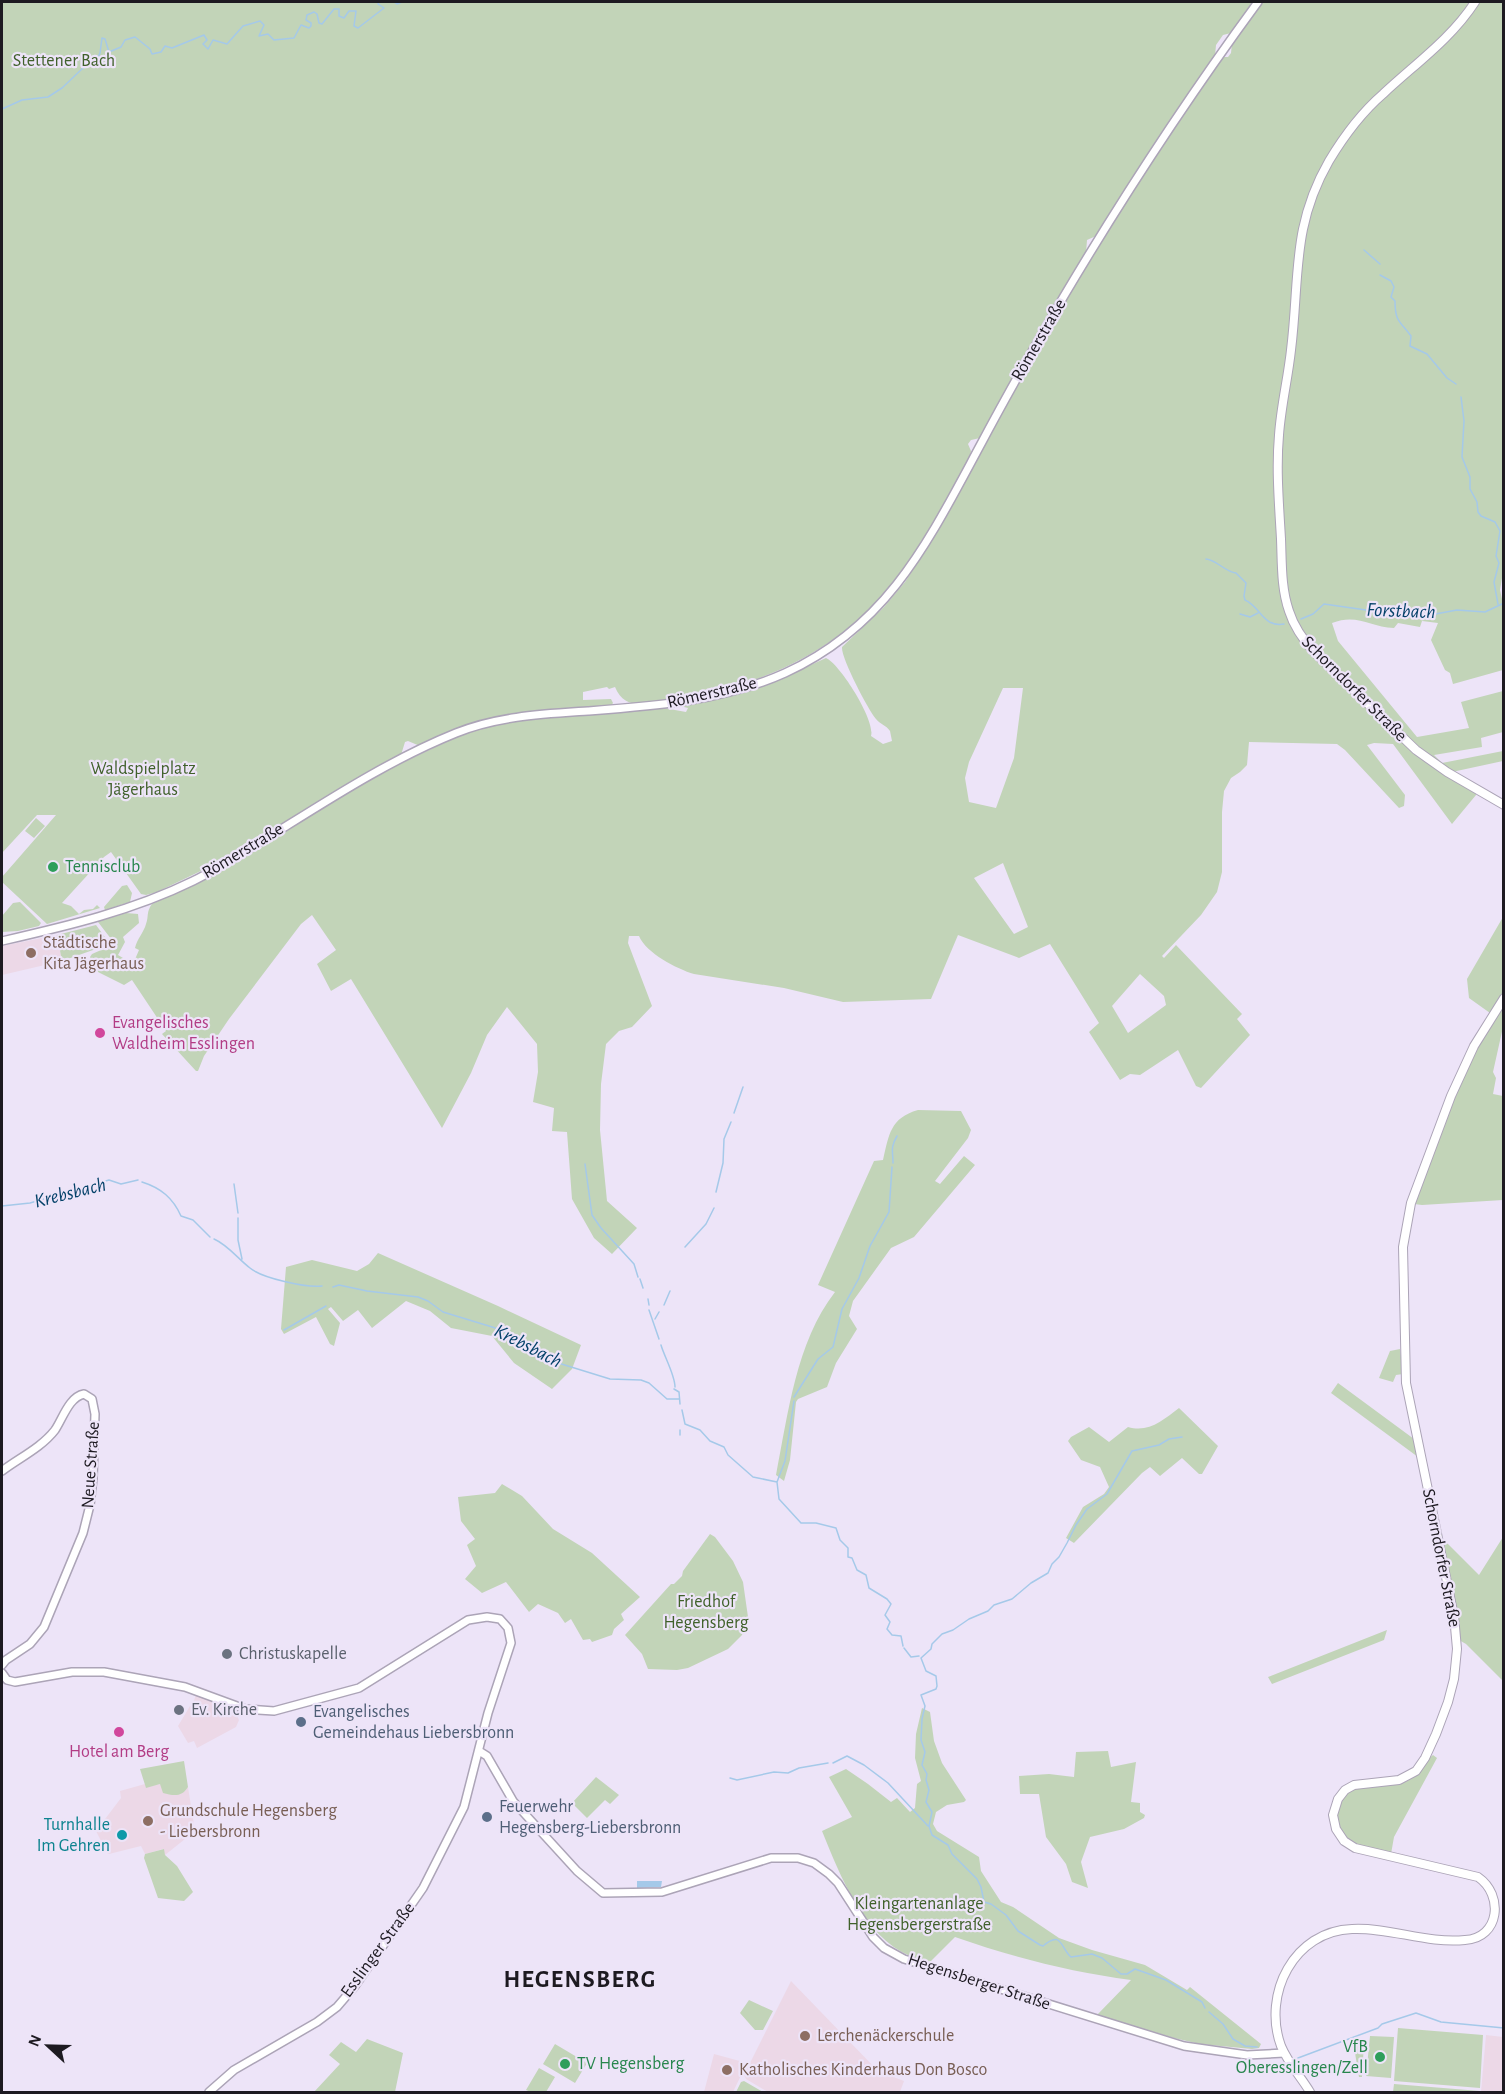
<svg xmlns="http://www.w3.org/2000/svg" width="1505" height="2094" font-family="'Alegreya Sans',sans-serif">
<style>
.education{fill:#ecd8e7}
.green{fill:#c2d4b8;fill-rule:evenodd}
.water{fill:#a5c9e9}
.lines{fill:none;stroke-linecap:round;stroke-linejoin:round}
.stream{stroke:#a5c9e9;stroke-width:1.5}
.tertiary-casing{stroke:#aca4b7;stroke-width:10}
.secondary-casing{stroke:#aca4b7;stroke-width:10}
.tertiary{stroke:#fff;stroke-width:7}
.secondary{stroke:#fff;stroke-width:8}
.leisure-dot{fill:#2e9e5b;stroke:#ede4f8;stroke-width:2}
.education-dot{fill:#8d6e63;stroke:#ede4f8;stroke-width:2}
.hotel-dot{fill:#d1479c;stroke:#ede4f8;stroke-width:2}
.worship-dot{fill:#6b7280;stroke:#ede4f8;stroke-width:2}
.service-dot{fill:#5c6f8a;stroke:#ede4f8;stroke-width:2}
.culture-dot{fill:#0f9aa8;stroke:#ede4f8;stroke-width:2}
.labels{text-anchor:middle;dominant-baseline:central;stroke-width:4.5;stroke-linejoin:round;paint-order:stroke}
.park-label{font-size:18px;fill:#40612b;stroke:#ede4f8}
.street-label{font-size:18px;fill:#1d1a21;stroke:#ede4f8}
.leisure-label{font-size:18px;fill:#27864d;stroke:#ede4f8;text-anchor:start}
.education-label{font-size:18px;fill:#785e54;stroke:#ede4f8;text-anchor:start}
.hotel-label{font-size:18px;fill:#b23c85;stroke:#ede4f8;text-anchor:start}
.worship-label{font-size:18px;fill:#5b616d;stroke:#ede4f8;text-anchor:start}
.service-label{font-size:18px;fill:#4e5e75;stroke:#ede4f8;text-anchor:start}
.culture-label{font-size:18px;fill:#0d838f;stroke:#ede4f8;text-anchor:end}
.water-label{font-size:20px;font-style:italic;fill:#044169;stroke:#ede4f8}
.district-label{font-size:24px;font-weight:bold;letter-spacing:1.5px;fill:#1d1a21;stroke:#ede4f8}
</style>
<rect width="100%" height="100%" fill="#ede4f8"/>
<path class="education" d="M57,935L62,961L2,975V946Z
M196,1695L235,1712L239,1720L236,1727L197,1748L194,1741L188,1743L178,1726L190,1706H194L193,1703Z
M145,1784L146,1787L160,1784L185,1791L188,1787L195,1831L165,1855L163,1849L145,1854L141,1846L109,1854L107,1853L96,1831L121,1798L120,1791Z
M791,1981L878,2071L904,2081L900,2092H768L746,2079L744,2075Z
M1486,2035L1503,2037V2092H1481Z
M714,2054L747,2063L733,2092H704Z"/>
<path class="green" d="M2,2H1254L1231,33L1223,35L1216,45L1215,56L1096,236L1087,240L1086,253L980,438L971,440L968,444L971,451L970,457C949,497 928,538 900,575C846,648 759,689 670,700C648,703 625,712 615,687L609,689L607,687L583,692V700L611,699L613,703L611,706L533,712L490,719L463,727L420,746L408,741L405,742L401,755L320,801L230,857L157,892L146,895L141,894L111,852L104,857L62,903L71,906L79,914L84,910L93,909L97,905L100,908L47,924L2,882V877L56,815H37L2,853Z
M1262,2H1472L1452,29L1380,93L1320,172L1308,196L1301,220L1296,247L1290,335L1276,446L1289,620L1382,722L1476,793V795L1452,824L1393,744L1374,743L1367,745L1405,795L1404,806L1399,808L1345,750L1337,744L1249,742L1247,765L1240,772L1231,778L1224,791L1222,812V872L1217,892L1201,915L1162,956L1164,958L1176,945L1242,1014L1237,1019L1250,1035L1201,1088L1196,1086L1178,1050L1140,1075L1130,1074L1120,1080L1089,1032L1099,1023L1050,944L1019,958L958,935L931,999L843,1002L784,988L694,974C677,969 646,953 639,936H629L628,943L652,1006L632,1027L619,1031L606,1044L601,1084L600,1130L607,1201L637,1228L612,1254L594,1238L572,1199L567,1132L552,1131L554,1108L533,1102L538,1072L537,1044L507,1007L487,1035L471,1073L442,1128L351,979L331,991L317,964L336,950L312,915L301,924L229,1019L204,1056L198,1071H196L162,1034L166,1031L132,980L124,985L98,972L90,957L92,954L115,944L98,922L99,921L126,913L138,914L139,923L123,937L125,942L118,955L133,964L139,950L135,948C137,939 144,932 146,924C149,916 146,912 152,904L213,874L320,809L393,767L467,732L497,724L532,718L664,708L686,712L688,708L684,707V705L749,691L780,679L826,658C840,664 876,721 871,736L883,744L892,741L890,731C886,725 880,724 876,719C868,709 841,658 842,647L884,607L905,582L925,551C969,476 1008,399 1051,324C1103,233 1161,144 1222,57H1228L1231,53L1232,43ZM1003,688H1023L1014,758L996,808L969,802L965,778L969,762ZM1003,863L1028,927L1014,934L974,878ZM1140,974L1164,996L1166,1005L1128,1033L1112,1006Z
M1478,2H1503L1504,566L1500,590L1504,608L1503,670L1453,684L1450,673L1445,670L1431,640L1438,623L1422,621L1420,627L1398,623L1394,628C1370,627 1357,613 1332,623L1338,641L1417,737L1469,728L1461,702L1503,691V732L1481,738L1482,747L1434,755L1442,763L1503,751V761L1452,772L1420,750L1311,645L1295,620L1286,586L1280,453L1301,248L1312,203L1336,155L1356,126Z
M36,818L45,826L34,838L25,831Z
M127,885L132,893L130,902L105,910L104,907L122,886Z
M20,902L41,923L39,926L18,931L2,932V916L13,903Z
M1503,917V993L1490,1013L1469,998L1467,979Z
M96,925L110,944L62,961L57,935Z
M1503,1002V1027L1493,1072L1496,1078L1493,1094L1503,1096V1200L1422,1205L1414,1204L1445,1120L1477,1045Z
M918,1110L961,1111L971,1130L968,1138L935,1181L940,1184L964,1156L975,1165L914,1237L891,1248L853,1301L849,1316L857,1329L836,1363L827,1387L798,1399L796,1402L790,1460L784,1481L776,1475C788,1415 796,1342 835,1292L818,1285L874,1161L883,1160C889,1135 890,1118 918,1110Z
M378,1253L498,1306L581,1345L572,1369L552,1389L514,1363L492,1336L451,1328L430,1311L406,1301L372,1328L358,1310L343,1321L331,1307L328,1309L340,1323L334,1346L330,1344L316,1317L284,1334L281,1329L286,1267L312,1260L357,1271L369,1264Z
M1400,1349L1403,1374L1396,1375L1393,1382L1379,1378L1390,1351Z
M1338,1383L1414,1439L1418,1457L1331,1393Z
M1179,1408L1218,1446L1202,1474H1199L1182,1458L1160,1476L1150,1467L1142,1473L1074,1543L1066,1538L1083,1507L1104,1494L1109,1487L1100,1467L1081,1460L1068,1441L1071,1437L1089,1427L1109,1442L1128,1427C1149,1433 1163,1420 1179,1408Z
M502,1484L522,1496L553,1529L592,1553L640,1597L621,1614L624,1620L614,1629L612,1635L592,1642L590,1639L583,1640L571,1619L565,1623L558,1613L538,1604L529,1612L506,1582L482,1593L465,1579L476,1566L467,1545L475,1539L461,1521L458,1497L495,1493Z
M710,1534L715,1537L733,1561L743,1582L748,1617L742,1635L728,1649L688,1668L677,1670L648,1669L642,1654L625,1635L671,1584H674L682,1576L683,1571Z
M1503,1537V1681L1466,1644L1459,1640L1442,1543L1444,1541L1446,1542L1479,1575Z
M1387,1630L1384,1640L1272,1684L1268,1677Z
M922,1708L930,1712L934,1741L942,1763L966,1800L964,1802L947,1805L936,1812L933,1824L937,1831L979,1857L981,1871L1001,1902L1013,1907L1059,1938L1092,1950L1145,1965L1187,1990L1190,1987L1261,2044L1259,2048L1252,2049L1200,2044L1174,2038L1097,2015L1131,1980C1071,1972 1012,1957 955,1937L931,1961C924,1962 917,1959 910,1956C863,1936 840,1875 822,1831L852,1817L829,1777L846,1769L868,1784L891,1802L897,1798L910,1812L915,1808L917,1784L921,1781L915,1758L916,1734Z
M1108,1751L1111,1767L1136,1762L1131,1802L1140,1803V1812L1145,1815L1144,1818L1124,1829L1090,1837L1081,1862L1088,1888L1072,1882L1066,1864L1046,1837L1039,1794H1020L1019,1776L1049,1774L1074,1777L1076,1752Z
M1433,1755L1437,1758L1394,1837L1391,1854C1366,1848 1328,1843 1338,1806C1341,1798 1349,1790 1357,1787C1373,1783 1392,1787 1407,1781C1420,1775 1423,1762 1433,1755Z
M184,1761L188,1787C182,1797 174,1796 163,1793L160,1784L146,1788L140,1769Z
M596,1777L619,1795L610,1804L605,1800L587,1818L572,1803Z
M164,1849L165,1855L177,1866L193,1892L184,1901L158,1898L144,1858L145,1854Z
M749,2000L773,2011L763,2030H755L740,2013Z
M1398,2028L1483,2035L1480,2088L1394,2081Z
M1370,2036L1394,2037L1391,2078L1366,2076Z
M367,2039L403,2053L395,2092H314L340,2064L329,2055L341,2042L356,2052Z
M1364,2043L1362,2077H1359L1354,2047Z
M555,2044L587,2063L575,2083L543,2064Z
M539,2068L555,2077L546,2092H531L526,2090Z
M744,2081L763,2092H736L741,2082Z
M1394,2084L1480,2091L1479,2092H1393Z"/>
<path class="water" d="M637,1881H662L661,1887L637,1888Z"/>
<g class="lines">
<path class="stream" d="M394,2L397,4L402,2
M2,109L22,100L48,97L62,88L83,68L95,63L100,53L102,38L105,39L109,52L121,47L125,40L135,37L150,49L152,54L161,52L165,46L172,48L204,35L207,40L203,44L208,49L213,40L227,44L243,26L260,21L264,25L259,36L268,34L274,40L294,38L301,25L309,28L311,26V23L306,20L307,15L314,12L317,14L319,23L322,24L334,9H339V16L344,18L349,11H356L354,26L358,28L384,8L378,4L379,2
M1364,250L1380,264
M1380,275L1391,281L1394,287L1391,297L1395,301C1395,322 1400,321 1411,336L1410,346L1427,354L1447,378L1456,384
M1461,397L1464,421L1462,457L1470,477V489L1477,502L1478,512L1481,516L1495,522L1500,531L1496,556L1499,563L1494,582L1498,604
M1206,559C1217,560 1225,572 1236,573L1246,583L1244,596L1245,600C1260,606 1263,628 1284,624
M1240,614L1250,617L1258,613
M1301,619L1313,614L1324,604L1387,613L1393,606L1430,615L1457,610L1485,612L1504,603
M734,1113L743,1087
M893,1163C893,1151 890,1148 897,1136
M585,1164L592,1215L601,1228L634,1264L638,1277
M142,1182C161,1188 173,1198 181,1216L193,1220L210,1237
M234,1184L238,1213
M716,1192L723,1163L724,1139L731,1122
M2,1206L30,1203L109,1180L121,1184L138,1180
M238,1218V1240L242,1259
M214,1239C228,1245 238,1259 250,1268C262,1278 306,1288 322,1286
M685,1247L706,1224L714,1208
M640,1279L643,1288
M333,1287L339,1285L367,1291L418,1297L428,1301L443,1312L502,1330L520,1346L555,1362L610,1379L641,1380L649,1383L667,1399H679
M648,1299L649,1305
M664,1305L670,1291
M649,1310L659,1339
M655,1319L659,1312
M284,1330L326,1306
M661,1345C664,1356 675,1375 675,1387
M674,1389L679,1392L680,1404
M794,1397L818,1359L833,1347L842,1309L859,1278L870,1246L889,1212L892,1167
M682,1410L685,1424L700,1430L710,1441L724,1447L728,1455L753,1477L777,1482L779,1499L801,1523H816L836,1528L840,1540L848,1548V1557L852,1558L857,1570L866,1575L869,1588L887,1599L891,1604L885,1615L890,1622L887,1629L892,1635L901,1636L903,1646
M680,1430V1435
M1182,1437L1169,1439L1159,1445L1132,1451L1107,1494L1087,1509L1076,1525L1067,1543L1059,1557L1052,1564L1048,1573L1031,1583L1012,1599L994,1605L988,1611L969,1619L953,1630L942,1634L932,1644L931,1649L921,1658L926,1671L936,1676L937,1686L936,1689L921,1695L925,1706L922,1719L921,1740L925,1752L922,1765L927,1774L926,1780L929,1790L926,1802L932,1812L929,1826L932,1835L948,1845L952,1854L977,1879L981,1887L984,1902L991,1904L1006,1915L1018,1931L1040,1945L1043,1946C1062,1930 1060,1947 1071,1957L1092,1954L1102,1958L1121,1974H1127L1135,1969L1166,1980L1202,2002L1205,2008
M777,1482L785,1461L794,1401
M904,1648L911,1657L919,1656
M833,1763L847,1756L864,1765L888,1783L928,1826
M730,1778L737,1780L774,1772L788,1773L799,1768L828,1763
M1209,2012L1223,2024L1233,2039L1245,2046L1257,2047
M1298,2058L1378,2028L1382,2024L1416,2013L1441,2022L1504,2028"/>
<defs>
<path id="tertiary" d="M2,941C67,926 132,911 193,881C223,866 251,847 280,830C336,795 394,758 456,733C498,716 544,714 588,711C655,706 723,701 785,673C890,625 930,538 982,442C1008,393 1036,344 1064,296C1124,195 1189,96 1258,2
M2,1471C19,1458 41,1448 55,1430C63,1418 69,1397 84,1394L92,1399L95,1414L93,1478L90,1505L83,1533L44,1627L30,1644L6,1660L2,1665
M2,1673L7,1680L15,1682L72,1672H104L185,1687L245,1709L274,1711L359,1688L468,1620L487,1617L500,1619L508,1628L511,1643L488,1713L464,1807L423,1888L355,1986L337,2007L317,2022L234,2070L209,2092
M479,1751L487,1756L513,1801L577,1871L603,1893L662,1892L771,1858H798L814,1863L829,1874L838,1883L873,1937L884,1948L904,1959L1184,2046L1247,2055L1284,2053"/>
<path id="secondary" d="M1475,2C1451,39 1415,64 1383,94C1361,113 1344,136 1329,161C1291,227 1300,278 1291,350C1288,378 1281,406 1279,435C1276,469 1279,504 1281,539C1282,563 1281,588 1289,611C1294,627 1304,641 1315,653L1416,750L1447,772L1504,805
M1310,2092C1301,2077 1288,2063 1281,2046C1262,1994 1294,1931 1352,1929C1389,1927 1427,1944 1465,1940C1500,1938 1504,1895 1478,1877L1355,1848L1344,1841L1336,1829L1333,1815L1338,1799L1345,1790L1354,1785L1399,1780L1416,1771L1425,1758L1436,1734L1448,1702L1454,1679L1457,1649L1454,1616L1406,1383L1403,1247L1411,1203L1451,1096L1474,1046L1504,998"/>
</defs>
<use href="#tertiary" class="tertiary-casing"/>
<use href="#secondary" class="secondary-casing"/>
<use href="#tertiary" class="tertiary"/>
<use href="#secondary" class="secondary"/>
</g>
<g class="leisure-dot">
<circle cx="53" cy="867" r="6"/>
<circle cx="1380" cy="2057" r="6"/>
<circle cx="565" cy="2064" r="6"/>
</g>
<g class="education-dot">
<circle cx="31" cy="953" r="6"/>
<circle cx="148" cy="1821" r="6"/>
<circle cx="805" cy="2036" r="6"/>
<circle cx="727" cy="2070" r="6"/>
</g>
<g class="hotel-dot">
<circle cx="100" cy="1033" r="6"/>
<circle cx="119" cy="1732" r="6"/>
</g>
<g class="worship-dot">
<circle cx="227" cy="1654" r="6"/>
<circle cx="179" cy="1710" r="6"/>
</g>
<g class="service-dot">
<circle cx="301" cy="1722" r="6"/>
<circle cx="487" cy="1817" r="6"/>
</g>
<circle class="culture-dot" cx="122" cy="1835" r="6"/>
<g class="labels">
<g class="park-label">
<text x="64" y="61">Stettener Bach</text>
<text x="143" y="769">Waldspielplatz<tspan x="143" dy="21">Jägerhaus</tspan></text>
<text x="706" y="1602">Friedhof<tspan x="706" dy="21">Hegensberg</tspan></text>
<text x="919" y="1904">Kleingartenanlage<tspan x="919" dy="21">Hegensbergerstraße</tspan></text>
</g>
<g class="street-label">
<text transform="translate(1039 340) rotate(-60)">Römerstraße</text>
<text transform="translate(1354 689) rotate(45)">Schorndorfer Straße</text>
<text transform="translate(712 693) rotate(-13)">Römerstraße</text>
<text transform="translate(243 851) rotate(-31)">Römerstraße</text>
<text transform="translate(91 1465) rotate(-86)">Neue Straße</text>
<text transform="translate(1441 1558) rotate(79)">Schorndorfer Straße</text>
<text transform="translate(378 1950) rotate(-54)">Esslinger Straße</text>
<text transform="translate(979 1982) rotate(18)">Hegensberger Straße</text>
</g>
<g class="leisure-label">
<text x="65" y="867">Tennisclub</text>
<text x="1368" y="2047" text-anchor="end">VfB<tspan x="1368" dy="21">Oberesslingen/Zell</tspan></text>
<text x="577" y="2064">TV Hegensberg</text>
</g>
<g class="education-label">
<text x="43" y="943">Städtische<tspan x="43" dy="21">Kita Jägerhaus</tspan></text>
<text x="160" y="1811">Grundschule Hegensberg<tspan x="160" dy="21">- Liebersbronn</tspan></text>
<text x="817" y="2036">Lerchenäckerschule</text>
<text x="739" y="2070">Katholisches Kinderhaus Don Bosco</text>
</g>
<g class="hotel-label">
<text x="112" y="1023">Evangelisches<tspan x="112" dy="21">Waldheim Esslingen</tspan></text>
<text x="119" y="1752" text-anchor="middle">Hotel am Berg</text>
</g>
<g class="worship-label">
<text x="239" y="1654">Christuskapelle</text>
<text x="191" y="1710">Ev. Kirche</text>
</g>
<g class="service-label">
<text x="313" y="1712">Evangelisches<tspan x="313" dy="21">Gemeindehaus Liebersbronn</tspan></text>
<text x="499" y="1807">Feuerwehr<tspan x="499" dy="21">Hegensberg-Liebersbronn</tspan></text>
</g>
<g class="culture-label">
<text x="110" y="1825">Turnhalle<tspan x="110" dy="21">Im Gehren</tspan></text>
</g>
<g class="water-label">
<text transform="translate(1401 611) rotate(2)">Forstbach</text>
<text transform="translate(70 1193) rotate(-14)">Krebsbach</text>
<text transform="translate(528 1346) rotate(27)">Krebsbach</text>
</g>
<g class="district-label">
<text x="580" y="1980">HEGENSBERG</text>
</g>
</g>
<rect width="1505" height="2094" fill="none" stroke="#1d1a21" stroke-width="6"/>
<g transform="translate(48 2046) rotate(292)" stroke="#ede4f8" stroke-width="4.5" paint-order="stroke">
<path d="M0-4.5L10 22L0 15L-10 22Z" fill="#1d1a21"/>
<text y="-9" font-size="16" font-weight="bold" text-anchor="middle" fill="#1d1a21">N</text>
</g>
</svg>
